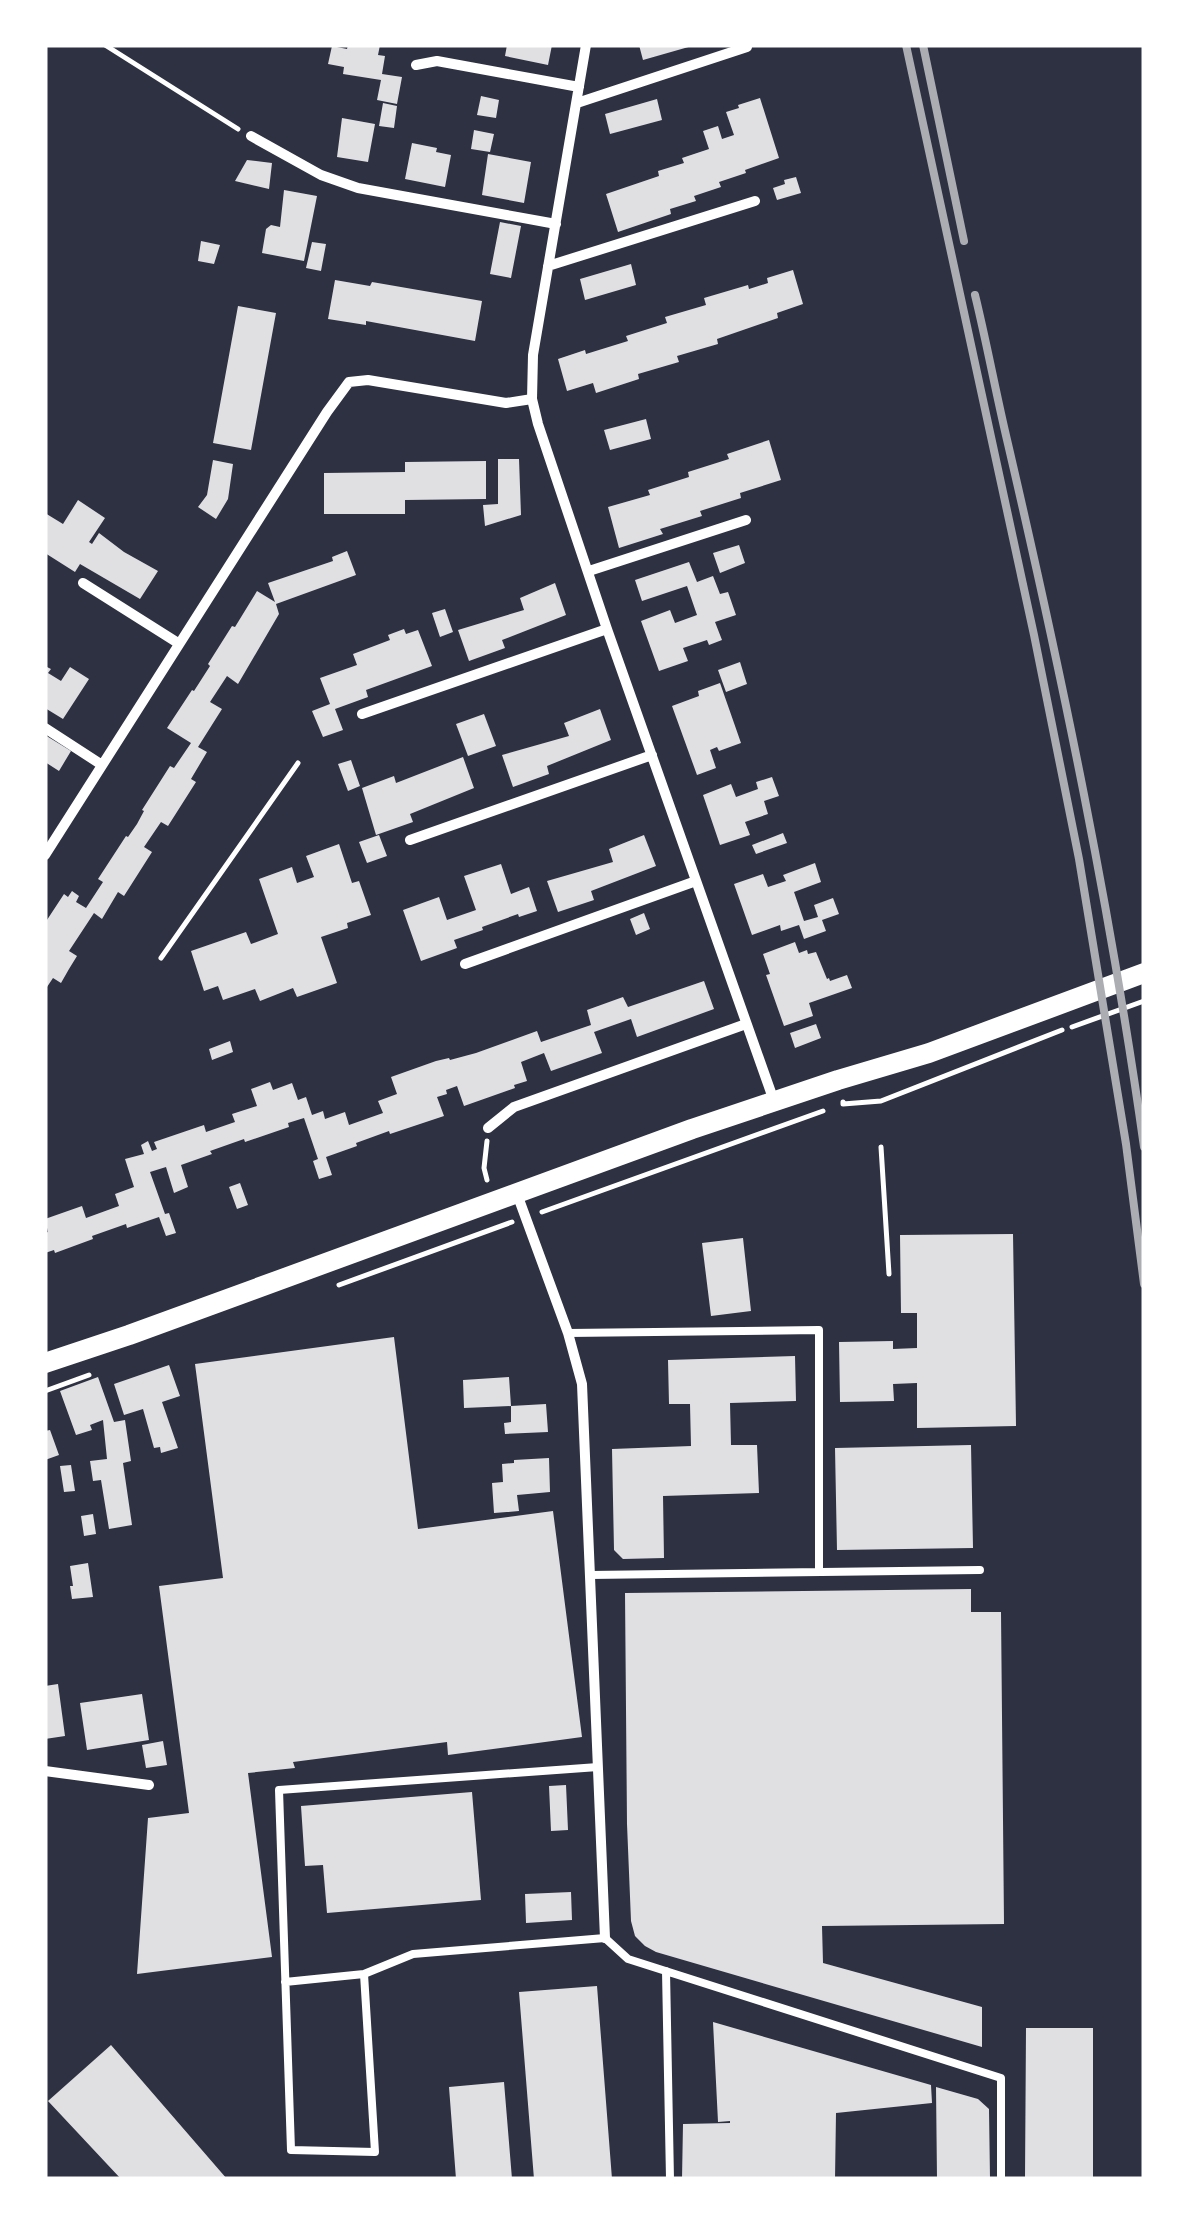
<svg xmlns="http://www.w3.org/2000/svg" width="1189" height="2224" font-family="Commissioner,sans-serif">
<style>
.building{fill:#e0e0e3}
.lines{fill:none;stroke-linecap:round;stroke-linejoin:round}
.path{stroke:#fff;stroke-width:5}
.service{stroke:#fff;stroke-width:8}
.minor{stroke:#fff;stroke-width:10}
.secondary{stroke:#fff;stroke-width:20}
.rail{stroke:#abadb3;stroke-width:8}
</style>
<rect width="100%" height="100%" fill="#2d3142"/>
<path class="building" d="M348,45H380L378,55L385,56L382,74L402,77L397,104L377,100L381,80L343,74L344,67L328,64L332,46L347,49Z
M507,45H552L548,65L505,56Z
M639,45H692V46L643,60Z
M481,96L499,100L496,118L477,115Z
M760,98L779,158L745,170L746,173L719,182L721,187L694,196L696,201L670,209L671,214L618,232L606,194L659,176L658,171L684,163L682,158L709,149L703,131L718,126L722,139L734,135L726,112L739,108L738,105Z
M657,99L662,120L610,134L605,114Z
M383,103L397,106L394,128L379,126Z
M342,118L375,124L368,162L337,157Z
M474,130L494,134L490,152L471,149Z
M412,143L437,148L436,152L451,155L445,187L405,179Z
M488,154L531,162L524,203L482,195Z
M247,160L272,163L269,189L235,181Z
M796,177L801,193L777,200L773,188L785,184L784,180Z
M284,190L317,196L304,261L262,253L266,229L271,225L280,227Z
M500,222L521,226L511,278L490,274Z
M201,241L220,245L214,264L198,261Z
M312,242L326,244L321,271L306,268Z
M631,264L636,285L585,300L580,279Z
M793,270L803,304L777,313L778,318L717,339L718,344L677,356L679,362L638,374L639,379L596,393L593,383L567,391L558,359L585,350L586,354L628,341L626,336L667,323L665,317L706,305L704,298L748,285L749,289L768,283L767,278Z
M335,280L370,286L372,282L482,301L475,341L366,321V325L328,319Z
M238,306L276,313L251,450L213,443Z
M646,419L651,439L610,450L604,430Z
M769,440L781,480L740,493L741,498L700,511L702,516L660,529L663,534L619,548L608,507L650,495L648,490L689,477L688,472L729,459L727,454Z
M498,459H519L521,515L485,526L483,505L498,504Z
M213,460L233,464L228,499L216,519L198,507L207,495Z
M486,461V499L405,500V514H324V473L405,472V462Z
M78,500L105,518L89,542L92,544L99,533L124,552L158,571L140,599L80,564L75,572L45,553V513L63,524Z
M739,545L745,563L720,573L713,553Z
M347,551L356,575L276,604L279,614L238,684L227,676L210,702L222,709L198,747L207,752L191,779L196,782L168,826L161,822L144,847L152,852L124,896L118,892L102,919L94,913L69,951L77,956L69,969L61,983L53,978L45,990V923L64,894L68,897L72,891L79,896L76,902L86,908L103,882L98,879L126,836L128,837L137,824L144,811L142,810L170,766L174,768L191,743L167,728L192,690L194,691L210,666L208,664L232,626L235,627L257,591L275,602L268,583L333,561L332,557Z
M689,562L697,582L713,576L720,594L728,592L736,615L715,622L722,640L709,645L707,640L683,648L688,661L659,671L641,621L670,610L675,623L697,615L687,586L642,601L635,580Z
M555,583L566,615L502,640L505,648L469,661L458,630L524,610L520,598Z
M445,609L453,632L440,637L432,613Z
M404,629L406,634L418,630L432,666L366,690L368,697L335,709L343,730L323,737L312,711L330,704L320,678L357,665L353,654L390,640L388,635Z
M740,662L747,684L726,692L718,670Z
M45,666L51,669L48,673L61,681L70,667L89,679L63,719L45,708Z
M720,683L741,743L719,751L717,747L710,750L716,768L697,775L672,706L699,696L698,691Z
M600,709L611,740L547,766L549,774L513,787L502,755L569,736L564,723Z
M484,714L496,746L468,756L456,724Z
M45,735L71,751L59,771L45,762Z
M463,757L474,788L410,814L413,822L376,835L362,788L394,776L396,783Z
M351,760L360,786L348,791L338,764Z
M772,777L779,796L764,801L768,814L745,822L750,835L720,845L703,795L731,784L736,797L758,789L756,782Z
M783,833L787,843L756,854L752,845Z
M379,835L387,856L367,863L359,842Z
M644,835L656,866L591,891L594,900L558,912L547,881L613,862L609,849Z
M339,844L352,883L359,881L371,915L347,923L348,928L321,937L337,983L297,997L293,988L260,1001L255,989L223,1000L218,986L204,991L191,951L246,932L251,944L278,934L259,879L292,867L297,883L314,877L306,856Z
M815,863L821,882L794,892L804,921L818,917L814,905L833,898L839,914L822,920L826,931L804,939L799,925L781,931L780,925L752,935L734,884L763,874L768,887L786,881L783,875Z
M501,864L511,894L529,887L537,911L519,917L518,914L482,927L483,930L454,940L457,948L421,961L403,910L439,897L447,920L476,910L464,876Z
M644,913L650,929L636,935L630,919Z
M795,942L799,953L807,950L808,954L816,952L827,979L829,978L830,981L847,975L852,988L809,1003L813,1016L784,1026L766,975L770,974L763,954Z
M704,981L714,1009L637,1037L631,1019L594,1032L602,1053L551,1071L544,1053L521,1062L527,1081L514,1085L515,1088L464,1106L457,1086L446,1090L447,1094L437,1097L444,1116L390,1134L389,1131L356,1143L357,1146L326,1157L332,1175L319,1179L313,1161L318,1159L304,1118L288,1123L289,1127L245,1142L244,1139L210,1151L212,1154L181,1165L188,1187L174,1193L166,1167L150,1172L165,1214L169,1213L176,1233L166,1236L159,1217L127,1228L126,1224L92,1236L93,1239L55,1253L54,1250L45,1253V1233L48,1232L45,1219L82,1206L86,1218L119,1206L115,1194L134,1187L125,1159L144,1154L141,1145L148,1141L152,1151L157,1149L154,1142L204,1125L206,1132L235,1122L232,1114L257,1106L251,1089L270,1082L273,1090L292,1083L298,1100L306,1097L312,1115L323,1111L325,1119L345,1112L349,1125L383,1113L378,1101L397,1094L391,1077L436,1061L449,1058L450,1060L476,1053L537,1031L541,1042L591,1025L587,1010L623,997L628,1007Z
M816,1024L821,1038L795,1048L790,1033Z
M230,1041L233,1052L212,1060L209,1049Z
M240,1183L248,1205L237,1209L229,1187Z
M1013,1234L1016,1426L917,1428V1383L893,1384L894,1401L840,1402L839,1342L893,1341V1349L917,1348V1313H901L900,1235Z
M743,1238L751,1311L711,1316L702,1243Z
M394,1337L418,1529L553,1511L582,1737L448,1755L447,1742L293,1762L295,1768L248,1773L272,1957L137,1974L148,1818L189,1813L159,1586L223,1578L195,1364Z
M795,1356L796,1401L730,1403L731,1445H757L759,1493L663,1496L664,1558L623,1559L614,1550L612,1449L691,1446L690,1404H669L668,1360Z
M169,1365L180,1396L162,1402L178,1448L161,1453L160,1447L154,1448L143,1409L124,1415L114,1384Z
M98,1377L114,1422L125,1420L131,1461L123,1463L132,1525L109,1529L101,1480L93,1481L90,1461L107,1459L103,1420L90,1425L92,1430L76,1435L60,1391Z
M509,1377L511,1406L464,1408L463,1380Z
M546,1404L548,1432L505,1434L504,1423L511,1422V1406Z
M50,1430L59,1455L45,1460V1431Z
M971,1445L973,1548L837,1550L835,1448Z
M549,1458L550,1492L517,1495L519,1511L494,1513L492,1483L503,1482L502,1464L514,1463V1460Z
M71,1465L75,1491L64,1492L60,1466Z
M93,1514L96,1534L84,1536L81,1516Z
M88,1563L93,1597L72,1599L70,1586H73L70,1566Z
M971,1589V1612H1001L1004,1924L822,1926L823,1963L982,2007V2047L656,1952L645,1946L635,1936L631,1921L627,1824L625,1593Z
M58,1684L65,1736L45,1739V1686Z
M142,1694L149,1740L87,1750L80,1703Z
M163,1741L167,1765L146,1768L142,1745Z
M566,1785L568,1830L551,1831L549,1786Z
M472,1792L481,1900L327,1913L323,1865L305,1866L301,1806Z
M571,1892L572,1920L526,1923L525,1894Z
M597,1986L612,2179H534L519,1992Z
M713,2022L931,2085L932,2103L836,2113L835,2179H682L683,2124L730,2123V2121L718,2122Z
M1026,2028H1093V2179H1025Z
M111,2045L227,2179H121L48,2101Z
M504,2082L512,2179H456L449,2087Z
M936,2087L978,2099L989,2109L990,2179H937Z"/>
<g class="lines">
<path class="path" d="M105,45L238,129
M161,958L298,763
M1072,1027L1144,1001
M843,1102V1104L881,1101L1062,1030
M487,1141L484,1168L487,1180
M881,1147L889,1274
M542,1212L823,1111
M339,1285L512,1222
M45,1391L89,1375"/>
<path class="service" d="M568,1333L819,1330V1572
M590,1575L980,1570
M598,1767L279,1790L291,2150L375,2152L364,1974L413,1954L605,1938L628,1959L1001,2078V2179
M666,1971L670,2179
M285,1982L364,1974"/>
<path class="minor" d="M586,45L533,355L532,399L538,424L607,629L774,1101
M416,65L437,61L579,87
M577,103L747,47
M251,136L321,175L358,188L556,224
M548,266L755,201
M589,571L746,520
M83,583L178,643
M362,714L607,629
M45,728L102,765
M410,840L652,755
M45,855L327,412L349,382L368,380L506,403L532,399
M465,964L696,881
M488,1128L514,1107L746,1024
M517,1194L568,1333L582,1384L605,1938
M45,1771L149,1785"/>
<path class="secondary" d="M45,1363L129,1335L692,1129L838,1080L929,1053L1144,973"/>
<path class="rail" d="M906,45L1034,635L1079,859L1126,1144L1144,1284
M923,45L964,241
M975,295C987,344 996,394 1008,444C1062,676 1111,911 1144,1147"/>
</g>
<rect width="1189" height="2224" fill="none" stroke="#ffffff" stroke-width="95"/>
</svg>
